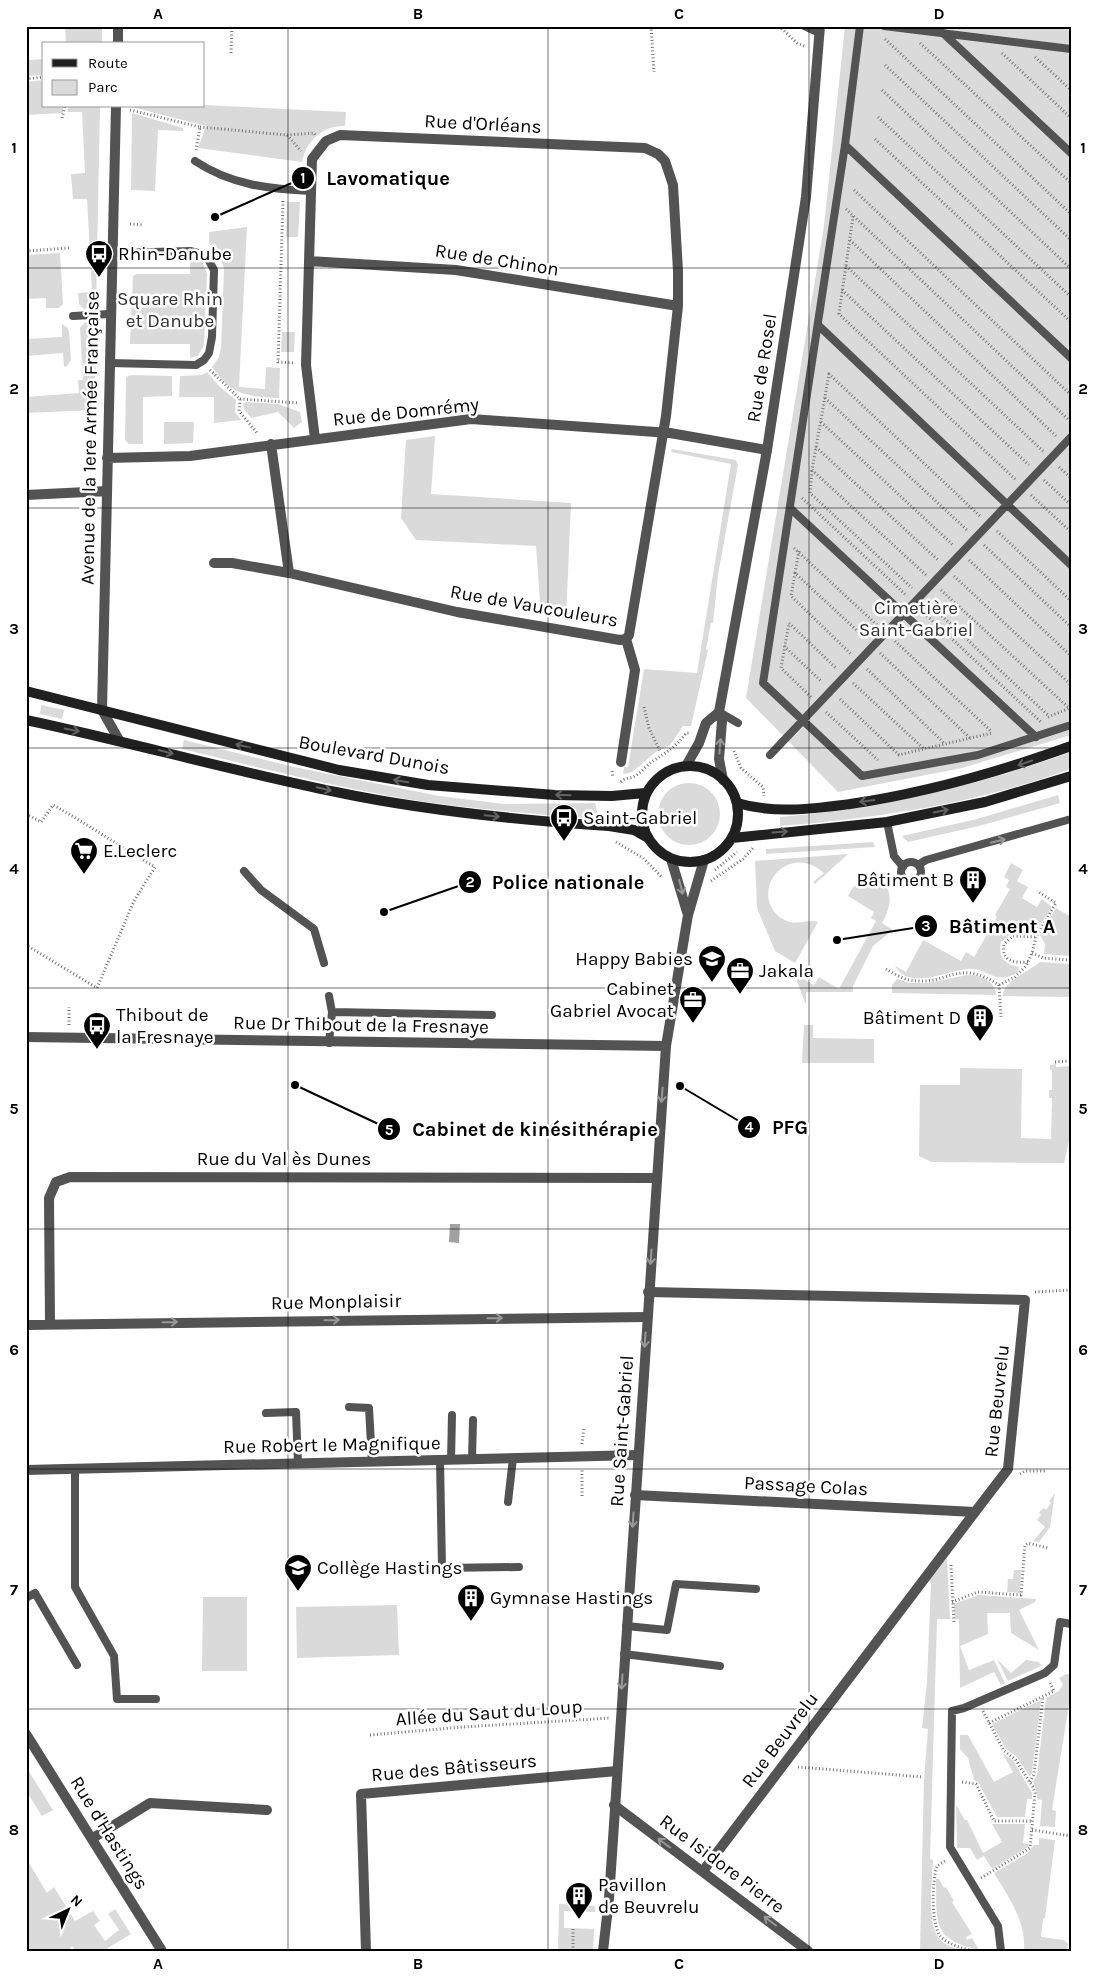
<svg xmlns="http://www.w3.org/2000/svg" width="1097" height="1977" font-family="Karla,sans-serif">
<style>
.green{fill:#dadada}
.water{fill:#a1a1a1}
.lines{fill:none;stroke-linecap:round;stroke-linejoin:round}
.path{stroke:#757575;stroke-width:3;stroke-dasharray:1 2.5;stroke-linecap:butt}
.service{stroke:#535353;stroke-width:8}
.pedestrian{stroke:#535353;stroke-width:10}
.minor{stroke:#535353;stroke-width:10}
.tertiary{stroke:#535353;stroke-width:10}
.secondary{stroke:#202020;stroke-width:10}
.oneway{stroke:#636363}
.oneway2{stroke:#989898}
.grid{fill:none;stroke:#000;stroke-width:1;stroke-opacity:0.55}
.labels{text-anchor:middle;dominant-baseline:central;stroke-width:5;stroke-linejoin:round;paint-order:stroke}
.street-label{font-size:19px;fill:#000;stroke:#fff}
.poi-label{font-size:19px;fill:#000;stroke:#fff;text-anchor:start}
.park-label{font-size:19px;fill:#313131;stroke:#fff}
.leader{fill:none;stroke:#000;stroke-width:2}
.callout-dot{fill:#000;stroke:#fff;stroke-width:2}
.mark-label{font-size:15px;text-anchor:middle;font-weight:bold;fill:#fff}
.callout-label{font-size:20px;text-anchor:middle;font-weight:bold;fill:#000;stroke:#fff;stroke-width:5;stroke-linejoin:round;paint-order:stroke}
.neatline{fill:none;stroke:#000;stroke-width:2}
.grid-label{font-size:16px;text-anchor:middle;font-weight:bold;fill:#000}
</style>
<rect width="100%" height="100%" fill="#fff"/>
<path class="green" d="M65,26H102V44H66Z
M845,26H1071V735L962,768L838,792L746,698L824,226Z
M26,46L27,60L44,59V75L26,76Z
M44,80V106H63V113L26,115V82Z
M204,105L346,112L345,126C323,125 306,141 302,162L198,148L206,126L132,107Z
M68,106H100L96,308L84,309L79,304L78,293L92,292L87,199H73L71,174L85,173L82,112H68Z
M132,113L183,128V131L158,130L155,191L131,190Z
M287,202H300L298,237H286Z
M247,227L239,387L265,389L266,367L280,368L279,398C246,396 233,396 212,367L219,357L221,348L224,268L219,254L209,243V232Z
M60,253L63,304L59,308H46V298L26,299V255Z
M190,258L202,261L207,274L204,345L198,356L190,358V344H130L133,276L136,274H190Z
M97,321L94,410L26,413V397L79,393L78,380H83L80,328L85,322Z
M62,324L68,328L69,331L71,360L67,366L64,367L63,353L26,356V339L62,337Z
M282,332H295L294,352H281Z
M207,372L220,387L236,400L235,412L241,420L214,423V397H179L180,376L202,375Z
M131,375L172,376V396L143,397V444H129L125,440L126,377Z
M246,402L278,404L300,412L302,422L294,428L278,412L251,418L244,409L243,403Z
M164,422H194L193,443L164,444Z
M435,436L431,494L571,503L566,619L541,615L536,546L416,540L401,518L406,440Z
M672,449L736,460L738,465L718,575L713,623H711L706,649L708,650L691,726H683L670,745L656,752L632,772L623,774L624,767H628L644,669L697,673L731,464L671,452Z
M41,705L64,710L62,719L40,714Z
M184,740L294,767L439,796L504,804L595,803L599,819C525,813 451,808 379,794C313,781 248,765 182,749Z
M1071,752V769C977,803 880,818 780,826V817C880,808 976,786 1071,752Z
M658 814a31 31 0 1 1 62 0a31 31 0 1 1-62 0Z
M1058,795L1060,803L979,826L908,842L902,836L977,819Z
M873,842L875,847L766,854V849Z
M848,854L815,884L813,882L824,873C787,840 747,893 781,918C796,928 807,918 818,922L795,963L775,951L757,908L755,861Z
M1011,863L1023,870L1017,881L1028,887L1022,898L1037,907L1042,899L1052,907L1036,931L1012,933L1001,942C998,958 1005,964 1019,967L1018,972C995,987 988,967 967,969C945,971 909,991 895,966L906,972L923,940L961,961L966,952L974,957L997,917L995,915L1010,889L1006,887L1009,880L1004,877Z
M864,881C896,877 893,904 882,923L893,930L873,946L853,986V992H806V1005L794,974L814,985L819,977L839,989L876,921L871,918L874,912L848,896L853,887Z
M1056,908L1071,917V956L1044,954L1045,944L1040,935Z
M1040,962L1071,964V997L1003,996C1002,982 1031,970 1040,962Z
M967,975C979,974 996,981 996,995L892,993V985L897,979L910,983H927Z
M804,1025H813V1038L874,1039V1063H802Z
M1056,1064V1067L1071,1066V1132L1064,1163L931,1162L919,1156L920,1085H960V1068L1022,1069L1021,1138L1051,1139L1052,1098H1049V1090H1052V1070H1050V1065Z
M1055,1493L1050,1527L1039,1542L1033,1541L1045,1527L1037,1520L1041,1515L1039,1513L1043,1508L1046,1510L1051,1503L1049,1501Z
M947,1558L950,1619H937L930,1859L933,1860C932,1879 927,1922 938,1937C944,1945 954,1948 962,1951H920L924,1779L928,1729L922,1728L927,1682L931,1583L929,1581Z
M1014,1570H1021L1020,1593L1007,1592L1008,1579H1013Z
M978,1595L1036,1599L1035,1602L1019,1610L1039,1650L1011,1633L1010,1613H987L988,1634L960,1646L969,1670L994,1660L1005,1683L1001,1685L994,1672L960,1688L959,1619H955L954,1604Z
M203,1597H247V1671H202Z
M397,1605L399,1655L297,1658L296,1607Z
M997,1659L1011,1673L1026,1660L1039,1662L1041,1666L1008,1681Z
M1066,1674L1071,1675V1692L1052,1810L1056,1811L1055,1827L1040,1826L1042,1800L1037,1799V1793L1033,1782L1037,1775L1046,1698L1059,1691L1063,1684L1059,1678Z
M1041,1700L1032,1773L1030,1777L1017,1757L1006,1749L992,1724Z
M960,1735H968L994,1782L1013,1772L1002,1753L1013,1760L1032,1793V1799H1027L1025,1817H997L978,1782L974,1780L968,1758L960,1749Z
M28,1770L53,1810L42,1816L26,1791Z
M956,1805L965,1820H967L983,1853L1002,1842L992,1824H1025L1023,1843L1029,1844L1028,1847L992,1869L984,1856L977,1860L970,1848H957Z
M1039,1838L1055,1840L1045,1918L1043,1919L1041,1937L1064,1940L1068,1944L1067,1951H1024C1026,1921 1009,1898 994,1873L1028,1853L1034,1845H1039Z
M26,1858L47,1893L54,1887L75,1921L93,1911L100,1921L94,1925L105,1941L119,1930L108,1914L115,1909L131,1934L103,1951H76L72,1946L68,1951H26Z
M936,1879H939L944,1888L946,1887L954,1901L952,1902L972,1934L966,1937L967,1940L972,1938L979,1950C931,1939 937,1922 936,1879Z
M559,1904L595,1906V1912L564,1911V1928L594,1929L593,1951H558Z"/>
<path class="water" d="M450,1224H460L459,1243L449,1242Z"/>
<g class="lines">
<path class="path" d="M651,26L654,72
M779,26L797,43L806,47
M885,39L1071,214
M920,43L1071,183
M231,53L232,26
M1002,53L1071,118
M1035,57L1071,90
M885,65L1071,240
M26,79L44,77
M882,90L1071,269
M130,110L200,127L196,150
M878,117L1071,297
M62,118L65,106
M200,127L287,135L314,133L316,136
M287,135L301,151
M875,139L1071,322
M854,190L1071,395
M283,201L278,362L295,363
M846,209L1071,422
M853,216L839,314L1016,480
M130,224L144,225
M850,240L1056,436
M26,251L69,248
M846,266L1044,452
M842,290L1029,465
M210,370L240,399L239,411L258,434
M825,398L968,531
M240,399L299,403
M821,422L954,546
M816,447L939,561
M1059,467L1071,478
M812,471L810,493L912,588
M1044,480L1071,505
M1031,495L1071,532
M802,498L907,596
M997,531L1071,601
M984,545L1071,627
M794,548L877,625
M799,551L795,573L865,638
M969,560L1071,656
M795,573L791,596L851,654
M926,575L812,470L829,374L981,517
M954,576L1071,685
M941,590L1069,708
M929,604L1049,716
M922,611L1042,723
M895,641L992,732
M784,646L822,682
M880,653L970,738
M867,669L945,744
M853,683L924,749
M811,697L781,668L789,623L837,669
M840,699L899,755
M644,707L649,728L660,751
M826,712L878,760
M1048,717L1070,708
M734,751L741,768L763,787L764,796
M898,755L992,733
M612,771L613,778
M621,782C625,777 630,779 635,776C642,772 647,765 653,761C667,752 676,747 686,733H689
M26,814L41,822L53,805C88,824 120,847 155,867L134,901L97,988L26,945
M616,842L643,858L662,877
M715,870L737,852
M711,881L743,859L753,848
M1032,953L1043,958L1071,960
M1028,962C1015,963 1001,962 1004,944L1013,936L1036,937
M886,969C893,973 902,979 910,980C949,987 956,957 999,985L1001,1017
M999,985L1015,977L1026,966L1032,953L1036,937L1056,903L1037,891
M1070,1018L1071,1019
M69,1025V1007
M1055,1062L1071,1061
M1035,1292L1071,1290
M582,1444L584,1427
M1020,1474L1025,1471H1046
M582,1496V1469
M951,1565L954,1623
M952,1602L978,1592L1021,1595L1025,1545L1028,1543L1048,1548
M989,1723L1054,1691L1050,1683
M370,1735L463,1727L610,1718
M798,1767L923,1777
M962,1782L976,1784L994,1821H1033
M1030,1782L1034,1774L1043,1697
M1032,1830L1071,1836
M945,1861L937,1866C932,1881 931,1923 940,1936C947,1944 962,1948 972,1951
M981,1878L1030,1848L1035,1793L1033,1787L1015,1759L1004,1751L983,1711
M573,1951V1929"/>
<path class="service" d="M804,26L819,33
M860,26L845,145L763,683L862,776L978,755L1071,725
M884,26L1071,49
M943,33L1071,153
M845,145L1071,358
M195,161C231,185 269,189 311,191
M73,316L110,314
M818,325L1071,565
M109,363L196,365L204,360L209,353L212,337L214,270L206,255L191,251L112,253
M790,508L1036,737
M719,712L738,723
M770,755L1071,437
M887,822L894,856L903,867
M901 872a10 10 0 1 1 20 0a10 10 0 1 1-20 0Z
M918,865L926,860L1071,819
M244,871L261,890L314,929L324,963
M329,996L332,1012
M329,1043L332,1012L492,1015
M349,1407L369,1408L372,1462
M266,1413L296,1412L298,1464
M472,1459L473,1420
M440,1460L442,1568L519,1567
M451,1460L452,1415
M75,1469V1587L114,1656L117,1699H156
M508,1502L513,1458
M26,1598L35,1593L77,1665
M626,1626L667,1630L676,1584L756,1589
M624,1654L720,1666
M1001,1951L998,1926L950,1847L952,1711L964,1708L1045,1673L1054,1665L1060,1622L1071,1624"/>
<path class="pedestrian" d="M703,1871L975,1512"/>
<path class="minor" d="M118,44V26
M116,106L102,710L119,740
M309,261L456,270L678,306
M271,444L289,573L457,612L620,640L626,639L629,635L666,416L678,306V271L673,185L665,161L658,154L645,148L340,135L326,141L312,159L306,365L315,439
M107,458L190,456L471,419L670,433L767,450
M26,495L107,491
M214,563H232L289,573
M621,762L635,670L626,639
M26,1037L666,1046
M50,1323L49,1198L56,1182L70,1177L656,1178
M26,1325L647,1317
M26,1470L638,1455
M635,1495L975,1512L1008,1469L1025,1300L648,1292
M614,1805L808,1951
M93,1838L150,1803L267,1810
M366,1951L361,1794L617,1771"/>
<path class="tertiary" d="M686,766L699,743L706,723L719,712
M723,780L719,759L722,721L719,712L767,450L806,197L820,26
M671,859L688,915
M26,1734L162,1951
M603,1951L609,1899L666,1046L688,915L704,860"/>
<path class="secondary" d="M26,691L339,770L428,785L555,795L612,796L645,793
M26,720C130,742 232,771 336,792C426,811 517,820 609,826L634,830L648,838
M642 814a48 48 0 1 1 96 0a48 48 0 1 1-96 0Z
M737,803C775,814 811,809 850,804C926,793 999,772 1071,746
M732,838L887,822L985,802L1071,776"/>
</g>
<defs><path id="oneway-shaft" d="M-6 0H5M1.5-3L5.5 0L1.5 3" fill="none" stroke-width="1.6" stroke-linecap="round" stroke-linejoin="round" transform="scale(1.25)"/></defs>
<g class="oneway">
<use href="#oneway-shaft" transform="translate(72 730) rotate(12)"/>
<use href="#oneway-shaft" transform="translate(243 746) rotate(-166)"/>
<use href="#oneway-shaft" transform="translate(166 752) rotate(15)"/>
<use href="#oneway-shaft" transform="translate(1025 763) rotate(161)"/>
<use href="#oneway-shaft" transform="translate(401 781) rotate(-170)"/>
<use href="#oneway-shaft" transform="translate(324 789) rotate(13)"/>
<use href="#oneway-shaft" transform="translate(563 795) rotate(-178)"/>
<use href="#oneway-shaft" transform="translate(867 801) rotate(172)"/>
<use href="#oneway-shaft" transform="translate(941 811) rotate(-11)"/>
<use href="#oneway-shaft" transform="translate(492 816) rotate(6)"/>
<use href="#oneway-shaft" transform="translate(780 832) rotate(-4)"/>
</g>
<g class="oneway2">
<use href="#oneway-shaft" transform="translate(720 746) rotate(-86)"/>
<use href="#oneway-shaft" transform="translate(998 841) rotate(-14)"/>
<use href="#oneway-shaft" transform="translate(681 887) rotate(76)"/>
<use href="#oneway-shaft" transform="translate(662 1095) rotate(95)"/>
<use href="#oneway-shaft" transform="translate(651 1257) rotate(94)"/>
<use href="#oneway-shaft" transform="translate(495 1318) rotate(-1)"/>
<use href="#oneway-shaft" transform="translate(332 1320) rotate(-1)"/>
<use href="#oneway-shaft" transform="translate(170 1322) rotate(-1)"/>
<use href="#oneway-shaft" transform="translate(645 1340) rotate(94)"/>
<use href="#oneway-shaft" transform="translate(633 1520) rotate(94)"/>
<use href="#oneway-shaft" transform="translate(622 1682) rotate(94)"/>
<use href="#oneway-shaft" transform="translate(664 1843) rotate(-143)"/>
<use href="#oneway-shaft" transform="translate(770 1921) rotate(-143)"/>
</g>
<path class="grid" d="M288,26V1951M548,26V1951M809,26V1951M26,268H1071M26,508H1071M26,748H1071M26,988H1071M26,1229H1071M26,1469H1071M26,1709H1071"/>
<defs>
<symbol id="bus-pin" viewBox="-11 -11 22 30"><path d="M0 17L-7.5 6A9.5 9.5 0 1 1 7.5 6Z" fill="#000" stroke="#fff"/><path d="M-5-6H5V4H4V6H2V4H-2V6H-4V4H-5ZM-3.5-4V0h7V-4ZM-3.5 1.2v1.5H-2V1.2ZM2 1.2v1.5H3.5V1.2Z" fill="#fff"/></symbol>
<symbol id="supermarket-pin" viewBox="-11 -11 22 30"><path d="M0 17L-7.5 6A9.5 9.5 0 1 1 7.5 6Z" fill="#000" stroke="#fff"/><path d="M-6-5.5h2.5l.6 2H6L4.5 2H-2.5L-4.4-4H-6ZM-1.5 3.2a1.3 1.3 0 1 0 .1 0ZM3 3.2a1.3 1.3 0 1 0 .1 0Z" fill="#fff"/></symbol>
<symbol id="building-pin" viewBox="-11 -11 22 30"><path d="M0 17L-7.5 6A9.5 9.5 0 1 1 7.5 6Z" fill="#000" stroke="#fff"/><path d="M-4-6H4V6H1V3H-1V6H-4ZM-2.5-4.3h1.7v1.8h-1.7ZM.8-4.3h1.7v1.8H.8ZM-2.5-1h1.7V.8h-1.7ZM.8-1h1.7V.8H.8Z" fill="#fff"/></symbol>
<symbol id="school-pin" viewBox="-11 -11 22 30"><path d="M0 17L-7.5 6A9.5 9.5 0 1 1 7.5 6Z" fill="#000" stroke="#fff"/><path d="M0-5L7-2L0 1L-7-2ZM-4 1L0 2.5L4 1V4Q0 6-4 4Z" fill="#fff"/></symbol>
<symbol id="office-pin" viewBox="-11 -11 22 30"><path d="M0 17L-7.5 6A9.5 9.5 0 1 1 7.5 6Z" fill="#000" stroke="#fff"/><path d="M-6-3h4V-5.5h4V-3h4V5H-6ZM-1-4.5V-3h2v-1.5ZM-6 0V1H6V0Z" fill="#fff"/></symbol>
</defs>
<g fill-rule="evenodd">
<use href="#bus-pin" x="83" y="238" width="32" height="43"/>
<use href="#bus-pin" x="548" y="802" width="32" height="43"/>
<use href="#supermarket-pin" x="68" y="835" width="32" height="43"/>
<use href="#building-pin" x="957" y="864" width="32" height="43"/>
<use href="#school-pin" x="696" y="943" width="32" height="43"/>
<use href="#office-pin" x="724" y="955" width="32" height="43"/>
<use href="#office-pin" x="677" y="984" width="32" height="43"/>
<use href="#building-pin" x="964" y="1002" width="32" height="43"/>
<use href="#bus-pin" x="81" y="1010" width="32" height="43"/>
<use href="#school-pin" x="282" y="1552" width="32" height="43"/>
<use href="#building-pin" x="455" y="1582" width="32" height="43"/>
<use href="#building-pin" x="563" y="1880" width="32" height="43"/>
</g>
<g class="labels">
<g class="street-label">
<text transform="translate(483 124) rotate(3)">Rue d'Orléans</text>
<text transform="translate(497 260) rotate(9)">Rue de Chinon</text>
<text transform="translate(762 368) rotate(-81)">Rue de Rosel</text>
<text transform="translate(406 412) rotate(-6)">Rue de Domrémy</text>
<text transform="translate(90 438) rotate(-89)">Avenue de la 1ere Armée Française</text>
<text transform="translate(534 606) rotate(10)">Rue de Vaucouleurs</text>
<text transform="translate(374 755) rotate(10)">Boulevard Dunois</text>
<text transform="translate(361 1025) rotate(1)">Rue Dr Thibout de la Fresnaye</text>
<text x="284" y="1159">Rue du Val ès Dunes</text>
<text transform="translate(336 1302) rotate(-1)">Rue Monplaisir</text>
<text transform="translate(997 1401) rotate(-84)">Rue Beuvrelu</text>
<text transform="translate(622 1431) rotate(-86)">Rue Saint-Gabriel</text>
<text transform="translate(332 1445) rotate(-1)">Rue Robert le Magnifique</text>
<text transform="translate(806 1486) rotate(3)">Passage Colas</text>
<text transform="translate(489 1713) rotate(-4)">Allée du Saut du Loup</text>
<text transform="translate(780 1740) rotate(-53)">Rue Beuvrelu</text>
<text transform="translate(454 1768) rotate(-5)">Rue des Bâtisseurs</text>
<text transform="translate(109 1833) rotate(58)">Rue d'Hastings</text>
<text transform="translate(722 1864) rotate(37)">Rue Isidore Pierre</text>
</g>
<g class="poi-label">
<text x="118" y="254">Rhin-Danube</text>
<text x="583" y="818">Saint-Gabriel</text>
<text x="103" y="851">E.Leclerc</text>
<text x="954" y="880" text-anchor="end">Bâtiment B</text>
<text x="693" y="959" text-anchor="end">Happy Babies</text>
<text x="759" y="971">Jakala</text>
<text x="674" y="989" text-anchor="end">Cabinet<tspan x="674" dy="22">Gabriel Avocat</tspan></text>
<text x="116" y="1015">Thibout de<tspan x="116" dy="22">la Fresnaye</tspan></text>
<text x="961" y="1018" text-anchor="end">Bâtiment D</text>
<text x="317" y="1568">Collège Hastings</text>
<text x="490" y="1598">Gymnase Hastings</text>
<text x="598" y="1885">Pavillon<tspan x="598" dy="22">de Beuvrelu</tspan></text>
</g>
<g class="park-label">
<text x="170" y="299">Square Rhin<tspan x="170" dy="22">et Danube</tspan></text>
<text x="916" y="608">Cimetière<tspan x="916" dy="22">Saint-Gabriel</tspan></text>
</g>
</g>
<path class="leader" d="M215 217L303 178M384 912L470 882M837 940L926 926M680 1086L749 1127M295 1085L389 1129"/>
<g class="callout-dot">
<circle cx="215" cy="217" r="5"/>
<circle cx="384" cy="912" r="5"/>
<circle cx="837" cy="940" r="5"/>
<circle cx="680" cy="1086" r="5"/>
<circle cx="295" cy="1085" r="5"/>
<circle cx="303" cy="178" r="12"/>
<circle cx="470" cy="882" r="12"/>
<circle cx="926" cy="926" r="12"/>
<circle cx="749" cy="1127" r="12"/>
<circle cx="389" cy="1129" r="12"/>
</g>
<g class="mark-label">
<text x="303" y="183">1</text>
<text x="470" y="887">2</text>
<text x="926" y="931">3</text>
<text x="749" y="1132">4</text>
<text x="389" y="1135">5</text>
</g>
<g class="callout-label">
<text x="388" y="185">Lavomatique</text>
<text x="568" y="889">Police nationale</text>
<text x="1002" y="933">Bâtiment A</text>
<text x="790" y="1134">PFG</text>
<text x="535" y="1136">Cabinet de kinésithérapie</text>
</g>
<rect width="1097" height="1977" fill="none" stroke="#ffffff" stroke-width="55"/>
<rect x="42" y="42" width="162" height="65" fill="#ffffff" stroke="#999999"/>
<rect x="52" y="59" width="25" height="8" fill="#202020" stroke="#999999"/>
<text x="88" y="68" font-size="15" fill="#000000">Route</text>
<rect x="52" y="80" width="25" height="15" fill="#dadada" stroke="#999999"/>
<text x="88" y="92" font-size="15" fill="#000000">Parc</text>
<g transform="translate(68 1910) rotate(43)" stroke="#ffffff" stroke-width="4" paint-order="stroke">
<path d="M0-4L9 19L0 12L-9 19Z" fill="#000000"/>
<text y="-8" font-size="14" font-weight="bold" text-anchor="middle" fill="#000000">N</text>
</g>
<rect x="28" y="28" width="1042" height="1922" class="neatline"/>
<g class="grid-label">
<text x="158" y="19">A</text>
<text x="418" y="19">B</text>
<text x="679" y="19">C</text>
<text x="939" y="19">D</text>
<text x="14" y="153">1</text>
<text x="1083" y="153">1</text>
<text x="14" y="394">2</text>
<text x="1083" y="394">2</text>
<text x="14" y="634">3</text>
<text x="1083" y="634">3</text>
<text x="14" y="874">4</text>
<text x="1083" y="874">4</text>
<text x="14" y="1114">5</text>
<text x="1083" y="1114">5</text>
<text x="14" y="1355">6</text>
<text x="1083" y="1355">6</text>
<text x="14" y="1595">7</text>
<text x="1083" y="1595">7</text>
<text x="14" y="1835">8</text>
<text x="1083" y="1835">8</text>
<text x="158" y="1969">A</text>
<text x="418" y="1969">B</text>
<text x="679" y="1969">C</text>
<text x="939" y="1969">D</text>
</g>
</svg>
